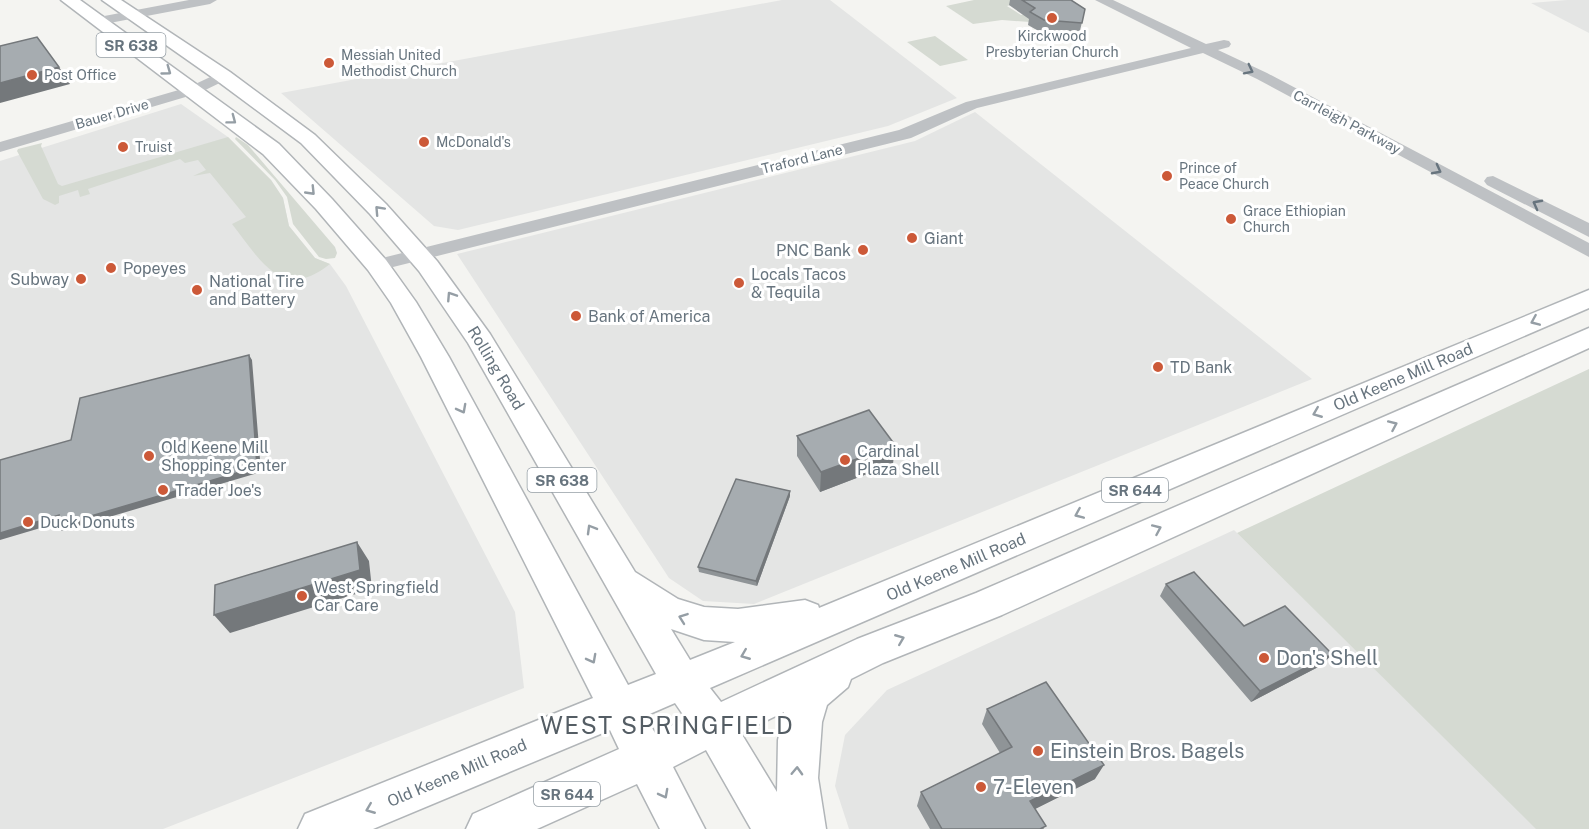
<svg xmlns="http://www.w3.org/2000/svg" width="1589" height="829" font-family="'Public Sans',sans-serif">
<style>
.built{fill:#e4e5e4}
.green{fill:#d5dad2}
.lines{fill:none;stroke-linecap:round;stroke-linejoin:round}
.major-casing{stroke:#b1b5b8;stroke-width:3}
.minor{fill:#bec1c4;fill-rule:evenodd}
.major{fill:#fff;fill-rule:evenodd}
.wall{fill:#8f9497}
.shaded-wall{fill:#74787b}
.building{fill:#a6acb0;stroke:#74787b;stroke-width:1.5}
.oneway{stroke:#67747e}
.oneway2{stroke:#959ea5}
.poi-dot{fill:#cc5938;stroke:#fff;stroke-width:2}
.labels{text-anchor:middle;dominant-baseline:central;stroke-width:6;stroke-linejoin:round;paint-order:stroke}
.far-poi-label{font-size:14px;fill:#67747e;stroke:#fff;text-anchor:start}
.far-street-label{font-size:14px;fill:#67747e;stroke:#fff}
.shield{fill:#fff;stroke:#959ea5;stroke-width:1.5}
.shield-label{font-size:15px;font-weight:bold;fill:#67747e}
.poi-label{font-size:16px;fill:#67747e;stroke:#fff;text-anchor:start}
.street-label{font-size:16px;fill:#67747e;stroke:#fff}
.near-poi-label{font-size:20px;fill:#67747e;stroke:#fff;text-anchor:start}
.near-quarter-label{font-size:24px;letter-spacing:1.5px;fill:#545d64;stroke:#fff}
</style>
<rect width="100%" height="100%" fill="#f4f4f1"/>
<path class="built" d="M782,0H830L957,98L888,126L458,230L434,226L281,93Z
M1567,0H1589V33L1531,3Z
M181,104L228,137L271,180L283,198L289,226L315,258L330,264L346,286L515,612L524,688L163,829H0V161Z
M975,112L1312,379L754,604L703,601L669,578L457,254L915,141Z
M1234,530L1537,829H849L835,786L845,735L887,690Z"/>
<path class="green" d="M974,0H1014L1019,3L1007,6L1021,15L1030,12V22L1002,20L973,24L946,6Z
M935,36L968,60L940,66L907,42Z
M228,137L271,180L283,198L289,226L315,258L330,264C281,303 260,259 232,224L246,217L210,173L193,176L206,170L198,160L185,163L180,159L88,189L90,194L80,197L78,190L59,196V203L55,205L43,199L17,151L18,149L42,143L41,146L58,184L62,186Z
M236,137L248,145L335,247L337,253L335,258L326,259L319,257L293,224L287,197L275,180L235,139Z
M1589,369V829H1536L1237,533Z"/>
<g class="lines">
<defs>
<path id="major" d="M61,0H80L279,144L332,199L386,260L416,302L449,357L628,685L656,674L468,343L419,271L370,214L301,143L216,80L102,0H121L230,72L315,135L386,204L437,261L490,334L635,572L678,599L704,607L738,609L805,600L818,605L819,608L1589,290V308L710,688L721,702L857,639L976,593L1589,328V348L1002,615L883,663L851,679L848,687L827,705L822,722L818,778L826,829H751L706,750L673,767L705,829H660L637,784L537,829H466L473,814L619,749L610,730L373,829H298L305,814L593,698L421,357L391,303L368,270L316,209L263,154ZM671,629L704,640L735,642L690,660ZM675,703L686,719L655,733L645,716ZM784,712L778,740L777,792L741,733Z"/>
</defs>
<use href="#major" class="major-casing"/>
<path class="minor" d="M189,0H217L210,4L99,25L92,21L99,17Z
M1095,0H1113L1206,44L1224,40L1229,41L1231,44L1229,47L1218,50L1267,73L1589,243V257L1257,79L1203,53L977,108L911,138L377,271L370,269L367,265L370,261L899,130L966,102L1191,48Z
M223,71L231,76L228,79L199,93L0,152V142L189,87Z
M1493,176L1589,223V237L1487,185L1484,181L1487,177Z"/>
<use href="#major" class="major"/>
</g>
<path class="wall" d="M1010,0H1071L1085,9L1079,35L1042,33L1028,25L1029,19L1009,5Z
M797,436L893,464L820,492L797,456Z
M790,496L757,586L699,572L698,567Z
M1166,584L1244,626L1332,654L1322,665L1251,702L1160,596Z
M987,709L1095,779L1035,809L1044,829H930L917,806L921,792L1000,753L982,724Z"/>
<path class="shaded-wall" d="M59,67L70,84L0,103V83Z
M249,355L252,360L261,472L62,531L57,526Z
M895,445L893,464L820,492L821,472Z
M790,491V496L757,586L756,581Z
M59,515L64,521L0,540V533Z
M357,542L369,561L372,589L230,633L214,615Z
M1332,654L1322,665L1251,702L1260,691Z
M1104,765L1095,779L1023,815L1030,801Z"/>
<path class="building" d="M1022,0H1071L1085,9L1082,23L1044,20L1030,12L1035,8Z
M37,37L59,67L0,83V46Z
M249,355L257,467L57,526L59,515L0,533V460L71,440L80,398Z
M869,410L895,445L821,472L797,436Z
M736,479L790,491L756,581L698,567Z
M357,542L360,570L214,615L215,585Z
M1194,572L1244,626L1285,606L1332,654L1260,691L1166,584Z
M1046,682L1104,765L1030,801L1046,826L1040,829H942L921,792L1012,747L987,709Z"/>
<defs><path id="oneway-chevron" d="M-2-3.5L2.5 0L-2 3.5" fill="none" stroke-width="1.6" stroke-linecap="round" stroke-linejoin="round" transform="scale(1.5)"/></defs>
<g class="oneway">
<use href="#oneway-chevron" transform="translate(1249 70) rotate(27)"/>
<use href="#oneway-chevron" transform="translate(1437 170) rotate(28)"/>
<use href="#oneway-chevron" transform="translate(1537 204) rotate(-152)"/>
</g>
<g class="oneway2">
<use href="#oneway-chevron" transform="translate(167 71) rotate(36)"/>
<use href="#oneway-chevron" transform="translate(232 120) rotate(37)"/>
<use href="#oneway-chevron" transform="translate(311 191) rotate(46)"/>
<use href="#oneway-chevron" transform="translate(379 210) rotate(-133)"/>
<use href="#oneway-chevron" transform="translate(451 296) rotate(-123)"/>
<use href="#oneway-chevron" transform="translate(1535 321) rotate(157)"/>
<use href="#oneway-chevron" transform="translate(462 409) rotate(62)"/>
<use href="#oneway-chevron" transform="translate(1317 413) rotate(158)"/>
<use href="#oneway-chevron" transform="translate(1393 425) rotate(-24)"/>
<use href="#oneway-chevron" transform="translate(1079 514) rotate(157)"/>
<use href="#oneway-chevron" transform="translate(591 529) rotate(-120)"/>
<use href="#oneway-chevron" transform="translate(1157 529) rotate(-24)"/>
<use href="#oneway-chevron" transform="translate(683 618) rotate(-160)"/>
<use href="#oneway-chevron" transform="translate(900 639) rotate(-22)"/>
<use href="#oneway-chevron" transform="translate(745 655) rotate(158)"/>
<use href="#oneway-chevron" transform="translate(592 659) rotate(62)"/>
<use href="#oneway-chevron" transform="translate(797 771) rotate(-88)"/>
<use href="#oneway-chevron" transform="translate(664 794) rotate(62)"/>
<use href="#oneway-chevron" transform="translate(370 809) rotate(158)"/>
</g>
<g class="poi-dot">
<circle cx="1052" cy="18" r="6"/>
<circle cx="329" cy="63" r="6"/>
<circle cx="32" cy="75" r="6"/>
<circle cx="424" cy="142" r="6"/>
<circle cx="123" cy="147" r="6"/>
<circle cx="1167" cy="176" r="6"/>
<circle cx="1231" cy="219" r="6"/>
<circle cx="912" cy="238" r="6"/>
<circle cx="863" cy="250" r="6"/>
<circle cx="111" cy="268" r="6"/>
<circle cx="81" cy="279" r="6"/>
<circle cx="739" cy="283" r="6"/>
<circle cx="197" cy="290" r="6"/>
<circle cx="576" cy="316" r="6"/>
<circle cx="1158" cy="367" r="6"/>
<circle cx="149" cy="456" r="6"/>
<circle cx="845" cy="460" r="6"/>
<circle cx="163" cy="490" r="6"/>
<circle cx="28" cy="522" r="6"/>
<circle cx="302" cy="596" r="6"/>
<circle cx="1264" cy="658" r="6"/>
<circle cx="1038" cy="751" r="6"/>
<circle cx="981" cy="787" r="6"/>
</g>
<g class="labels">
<g class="far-poi-label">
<text x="1052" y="36" text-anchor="middle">Kirckwood<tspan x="1052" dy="16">Presbyterian Church</tspan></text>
<text x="341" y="55">Messiah United<tspan x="341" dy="16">Methodist Church</tspan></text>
<text x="44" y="75">Post Office</text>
<text x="436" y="142">McDonald's</text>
<text x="135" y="147">Truist</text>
<text x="1179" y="168">Prince of<tspan x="1179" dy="16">Peace Church</tspan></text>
<text x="1243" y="211">Grace Ethiopian<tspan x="1243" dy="16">Church</tspan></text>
</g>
<g class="far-street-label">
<text transform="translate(112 114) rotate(-16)">Bauer Drive</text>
<text transform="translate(1347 122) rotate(28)">Carrleigh Parkway</text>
<text transform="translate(802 159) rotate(-14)">Traford Lane</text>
</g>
<g class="shield">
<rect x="96.5" y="33" width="69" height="24" rx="4.5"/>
<rect x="527.5" y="468" width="69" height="24" rx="4.5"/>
<rect x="1102" y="478" width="66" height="24" rx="4.5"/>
<rect x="534" y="782" width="66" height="24" rx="4.5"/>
</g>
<g class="shield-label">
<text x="131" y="45">SR 638</text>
<text x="562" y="480">SR 638</text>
<text x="1135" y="490">SR 644</text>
<text x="567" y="794">SR 644</text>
</g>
<g class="poi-label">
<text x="924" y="238">Giant</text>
<text x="851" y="250" text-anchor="end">PNC Bank</text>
<text x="123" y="268">Popeyes</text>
<text x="751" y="274">Locals Tacos<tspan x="751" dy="18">&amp; Tequila</tspan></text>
<text x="69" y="279" text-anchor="end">Subway</text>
<text x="209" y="281">National Tire<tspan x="209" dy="18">and Battery</tspan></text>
<text x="588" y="316">Bank of America</text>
<text x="1170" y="367">TD Bank</text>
<text x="161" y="447">Old Keene Mill<tspan x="161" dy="18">Shopping Center</tspan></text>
<text x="857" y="451">Cardinal<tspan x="857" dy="18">Plaza Shell</tspan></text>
<text x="175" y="490">Trader Joe's</text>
<text x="40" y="522">Duck Donuts</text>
<text x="314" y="587">West Springfield<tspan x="314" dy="18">Car Care</tspan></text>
</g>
<g class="street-label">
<text transform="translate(496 368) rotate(59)">Rolling Road</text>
<text transform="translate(1403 377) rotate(-23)">Old Keene Mill Road</text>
<text transform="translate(956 567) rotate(-23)">Old Keene Mill Road</text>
<text transform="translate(457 773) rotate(-23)">Old Keene Mill Road</text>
</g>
<g class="near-poi-label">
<text x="1276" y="658">Don's Shell</text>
<text x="1050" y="751">Einstein Bros. Bagels</text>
<text x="993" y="787">7-Eleven</text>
</g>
<g class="near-quarter-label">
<text x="667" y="725">WEST SPRINGFIELD</text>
</g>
</g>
</svg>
